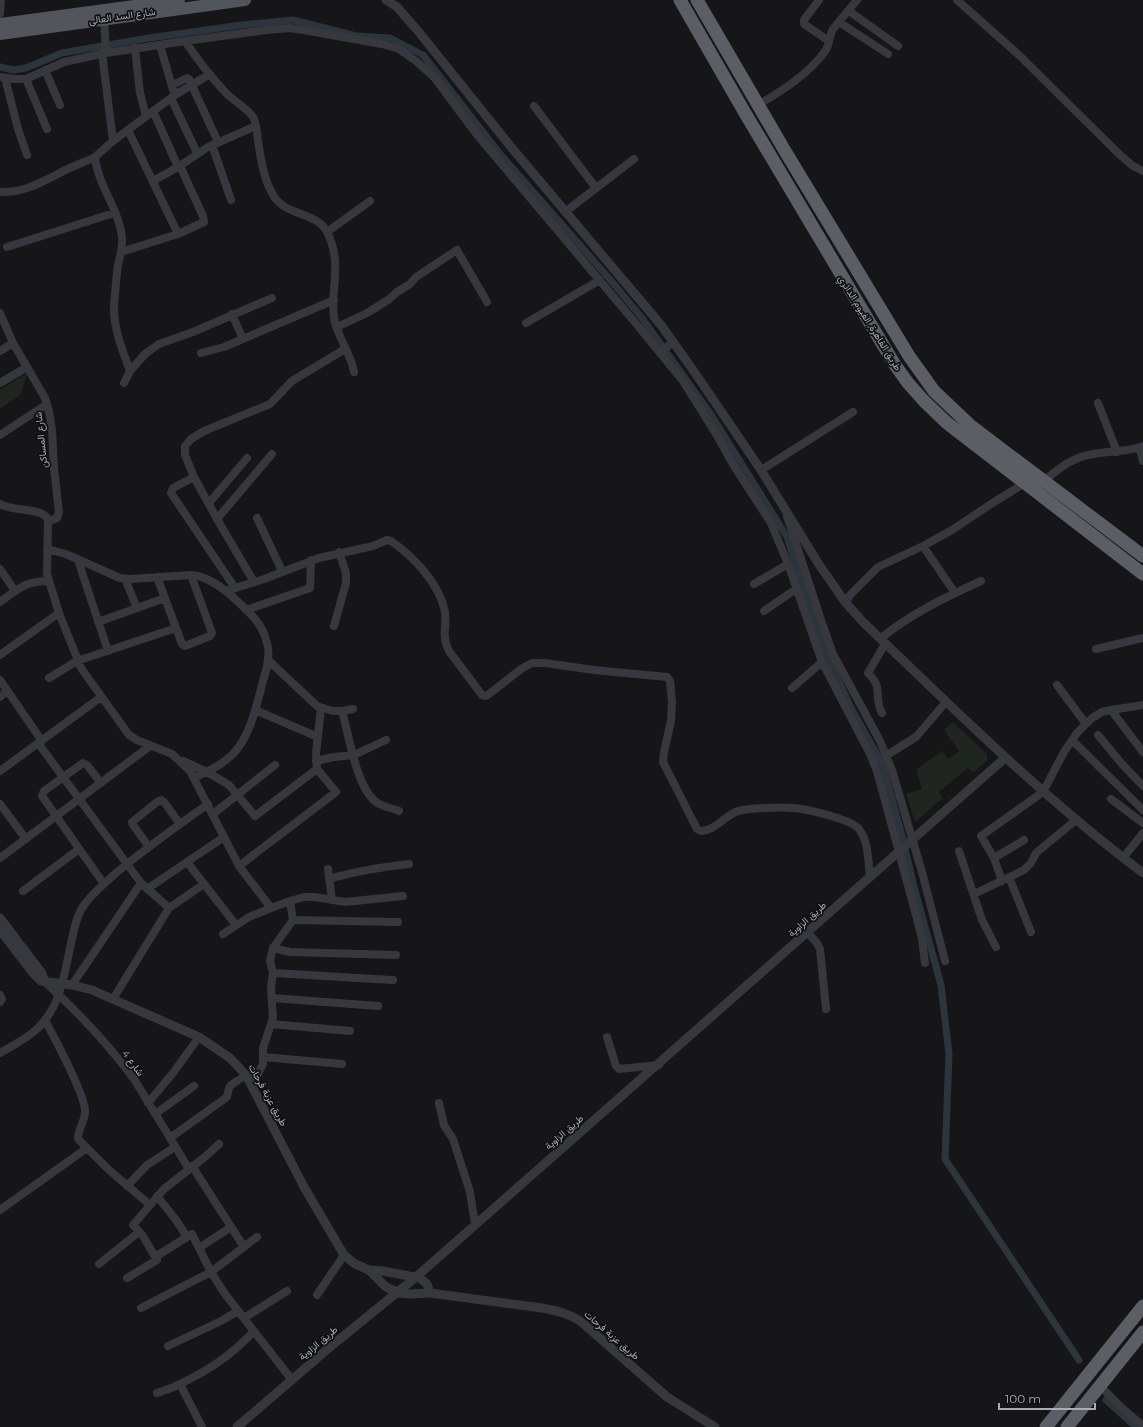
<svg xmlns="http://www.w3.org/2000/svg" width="1143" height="1427" font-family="Montserrat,Vazirmatn,sans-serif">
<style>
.green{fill:#1e261f}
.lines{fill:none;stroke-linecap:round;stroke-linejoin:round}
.canal{stroke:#2c353c;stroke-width:7}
.minor{stroke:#37383d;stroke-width:8}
.tertiary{stroke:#37383d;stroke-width:9}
.primary{stroke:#53555c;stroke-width:12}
.trunk{stroke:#5b5e65;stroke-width:13}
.labels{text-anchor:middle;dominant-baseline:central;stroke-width:3.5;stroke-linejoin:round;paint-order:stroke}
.street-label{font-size:10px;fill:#a8adb8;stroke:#111113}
</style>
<rect width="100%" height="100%" fill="#161618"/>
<path class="green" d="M27,374L21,394L0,409V390L20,377Z
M953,722L987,754V761L973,773L968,768L939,792L943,798L915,822L906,794L922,789L916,770L942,751L948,759L959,751L944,730Z"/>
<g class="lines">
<path class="canal" d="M0,67L13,70L26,68L62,53L149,38L242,25L293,20L356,36L390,38L423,55L500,154L607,276L642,318L710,413L787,537L820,639L851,708L883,765L902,836L914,887L941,985L949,1054L945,1159L1079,1360
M1106,1400L1136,1427"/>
<path class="minor" d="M819,0L804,20V24L829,41
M957,0L1020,56L1119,154L1133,166L1143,171
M849,11L898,46
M0,14L1,0
M104,19L106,53L185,41C197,59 211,77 226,93C234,101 248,109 253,117C257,124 257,133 258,141C261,160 264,182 275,198C288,216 317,212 327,232C343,263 330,288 334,318C337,337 351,353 354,372
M839,22L888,54
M185,41L266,30L290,28L309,31L382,44L399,49L416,61L434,77L478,136L638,326L683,381L715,432L734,466L771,523L788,564L822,662L870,754L877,771L917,919L922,939L925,963
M160,45L173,90
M135,48L140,93L146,116
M102,53L113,141
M45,70L60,105
M0,77L14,79H26L64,62L106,53
M5,78L18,129L27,155
M26,79L47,129
M172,85L187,78L189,79L218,142
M171,98L197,153
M758,105C783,90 809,74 826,50C830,43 829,36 833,29L857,0
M534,106L596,188
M153,111L178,167
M128,130L178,234
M212,145L231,200
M153,181L178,167L208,147L256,126
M0,192C23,193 38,184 58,174C70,167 83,163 95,157
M565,212L634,159
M327,232L370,201
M7,247L114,213
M121,252L178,234L204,222L203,216L180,166
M0,313L13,343L45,398L49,411L52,430L54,468L59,512L57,518L49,521
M232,314L243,339
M526,323L600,280
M337,327L367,313L388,300L397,292L410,284L416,277L457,250L487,302
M0,351L13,343
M659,352L674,342
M201,353L224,347L334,300
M130,371C123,352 115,332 114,312C114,299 116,285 117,272C118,261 123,250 122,238C120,211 98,186 95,157L113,141L175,95L210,74
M0,383L27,367
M124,383L130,371L145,354L159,344L193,332L272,298
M1098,403L1117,452
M0,435L47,404
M1139,447L1143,461
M761,470L853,412
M194,477L173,488L171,493L235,588
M1044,481C1059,468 1073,457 1093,454C1110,451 1127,452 1143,446
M209,503L247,458
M0,504C13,512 41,507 48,519L47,574L59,613L81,668L129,735L137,740L172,754L190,771L239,866L271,908L290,901L293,920L273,948L270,961L273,973L271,988L273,1018L263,1048V1064L257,1076L249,1081
M787,516L822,623L833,654L880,741L892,770L922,872L945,961
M257,518L282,571
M217,519L272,454
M923,546L955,593
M47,549L66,554L120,578L129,579L191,575C208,576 223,588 235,599C248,611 262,623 266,640C268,645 269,652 268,658C268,667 264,676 262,685C256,708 250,736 233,754C222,765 208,771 194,778
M78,560L108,651
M0,569L15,591
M157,577L182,644L185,646L210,636L212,633L191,575
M125,579L137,608
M254,582L217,519L194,477L185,455V446L191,439L204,431L270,404L292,381L345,349
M754,584L788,564
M226,591L264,579L319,558L373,546L387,540L391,541C413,556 440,584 445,612C447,627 441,635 449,651L482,695L486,696L489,694L521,669L532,663H545L594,670L667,677L670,681L672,702L671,721L664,752L663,762L697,829L701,831C716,830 724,816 738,811C748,808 782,807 793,808C807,809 851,819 859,829C869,842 868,862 870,877
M0,602C18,589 25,581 49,581
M845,602L851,594L878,567L923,546L952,530L991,504L1025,483
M246,610L310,588L311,560
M764,611L796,589
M98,622L165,598
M334,626L346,583V573L339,552
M880,639C910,614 946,597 981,581
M1096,649L1143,638
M0,655L59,613
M268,660L317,706L333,711H342L353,709
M49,678L77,661L176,628
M0,680L42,741
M1057,685L1086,724
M792,688L822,662
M0,697L7,691
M255,710L318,737
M1111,710L1143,752
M342,711C349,735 356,787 376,802C383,807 392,808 399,811
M882,713C875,701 880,694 876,684C874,679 871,676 868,673L885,644
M1098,735L1122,764L1143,786
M1072,740L1143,810
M38,743L141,883L169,908
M887,755L916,737L946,702
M183,761L207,772L229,785L255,816L317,769L316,753L321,708
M316,761L334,757L354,755L386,740
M0,771L101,697
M101,783L87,765L83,763L44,791L42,796L104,884
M1111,799L1143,823
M0,804L26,839
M213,814L275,765
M149,847L133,825L132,822L157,802L161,800L164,802L180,824
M959,851L982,920L996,947
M0,858L150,746
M994,858L1024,840
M1123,858L1143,833
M187,862L236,925
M239,866L336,792L317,769
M328,869L332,900
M1009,877L1031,932
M329,879C356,871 382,867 409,864
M1002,881L994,858L981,836L1043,792L1064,752L1077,733L1092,718L1102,712L1111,710L1143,705
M147,889L224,837
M23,891L79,849
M974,894L1024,870L1031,863L1036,853L1042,848L1076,820
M290,901L304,897H315L345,902L403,896
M293,920L398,922
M808,933L817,943L820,949L826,1009
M223,934L249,917L271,908
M273,948L290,952L396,955
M273,973L393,980
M45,982C77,1011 108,1044 134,1079L189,1169
M72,985L141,883
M0,995L2,999L0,1002
M272,998L378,1006
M113,999L169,908L204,884
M45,1020C54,1037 86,1096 85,1112C85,1121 78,1129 78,1139L108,1169L150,1205
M271,1024L350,1031
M607,1037L616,1066L619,1069L659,1065
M0,1053C13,1045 27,1039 38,1028C60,1007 64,976 70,948C73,935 75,919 82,908C91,894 104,884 116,873C145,849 177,826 208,804
M263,1057L342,1064
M148,1103L173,1073L199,1037
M439,1103L444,1125L453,1139L470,1192L475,1224
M155,1114L194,1086
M170,1138L227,1097L229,1088L231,1085L246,1075
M192,1166L244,1247
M127,1186L147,1165L175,1147
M157,1196L176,1220L187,1237L192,1234L211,1272L225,1294L292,1380
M0,1210L87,1148
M199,1248L231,1227
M155,1257L187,1237
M99,1264L139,1232
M127,1278L157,1260L143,1236L133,1225L164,1189L206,1156L219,1144
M317,1295L344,1255
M141,1308L211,1272L257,1237
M244,1318L287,1291
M168,1346L221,1321L238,1311
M180,1384L202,1427
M1100,1386L1122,1408L1143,1426
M157,1393C165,1390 173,1388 180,1384C209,1370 232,1355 254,1331"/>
<path class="tertiary" d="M386,0L397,7L418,31L511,147L661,325L693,370L761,470L818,563L845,602L863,622C954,709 1043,798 1143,873
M0,918L41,972L45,982
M0,930L33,973L41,981L72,985L92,990L199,1037L230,1058L246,1075L304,1187L344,1255L355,1264L369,1270L383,1271L420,1278L427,1284L430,1293
M369,1270L386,1287L400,1293L410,1294L430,1293L542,1308C558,1311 572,1314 585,1325L667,1397L715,1427
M237,1427L330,1347L416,1277L1005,758"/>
<path class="primary" d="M0,24L179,0
M0,34L245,0"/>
<path class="trunk" d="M680,0L745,113L895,365L908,383L924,401L947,423L1143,574
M697,0L785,151L909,356L934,391L971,426L1143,556
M1046,1427L1143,1306
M1067,1427L1143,1332"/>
</g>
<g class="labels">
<g class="street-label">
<text transform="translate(122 16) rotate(-8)">شارع السد العالى</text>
<text transform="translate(870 323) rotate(58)">طريق القاهرة, الفيوم الدائري</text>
<text transform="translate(41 440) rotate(-96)">شارع المساكن</text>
<text transform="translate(807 919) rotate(-42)">طريق الزاوية</text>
<text transform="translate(133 1063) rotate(53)">شارع 4</text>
<text transform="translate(268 1095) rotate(61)">طريق عزبة فرحات</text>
<text transform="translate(564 1132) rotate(-41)">طريق الزاوية</text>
<text transform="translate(612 1335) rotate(41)">طريق عزبة فرحات</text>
<text transform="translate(318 1343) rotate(-40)">طريق الزاوية</text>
</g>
</g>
<path d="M999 1403v6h96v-6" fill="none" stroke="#a8adb8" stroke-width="2"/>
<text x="1005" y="1403" font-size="12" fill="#a8adb8" stroke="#111113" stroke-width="3" paint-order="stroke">100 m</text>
</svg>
